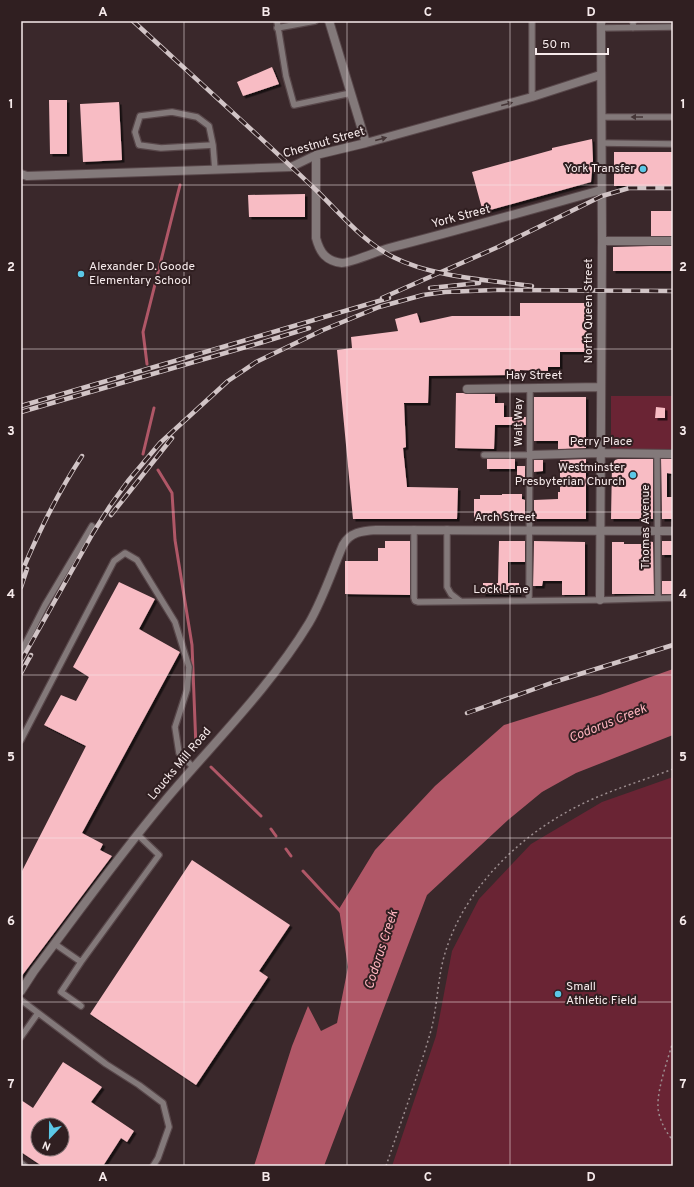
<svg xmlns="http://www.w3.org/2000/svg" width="694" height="1187" font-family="Overpass,sans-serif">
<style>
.green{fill:#6a2434}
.water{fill:#b05767}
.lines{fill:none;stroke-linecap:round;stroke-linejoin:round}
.stream{stroke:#b05767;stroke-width:3}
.building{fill:#f8bcc4;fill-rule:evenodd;filter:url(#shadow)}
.service-casing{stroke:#58474a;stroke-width:8}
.minor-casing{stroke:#58474a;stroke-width:10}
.tertiary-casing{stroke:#58474a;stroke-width:10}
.path{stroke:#9c8d8f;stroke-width:1.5;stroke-dasharray:2 3;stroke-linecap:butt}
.service{stroke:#83797a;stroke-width:5.5}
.minor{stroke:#83797a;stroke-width:8}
.tertiary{stroke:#83797a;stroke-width:8}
.rail-casing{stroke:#d1c4c6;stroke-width:4.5}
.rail{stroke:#301f21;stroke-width:3;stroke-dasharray:9;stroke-linecap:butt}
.oneway{fill:#453637}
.grid{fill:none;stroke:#f6eaeb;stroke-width:1;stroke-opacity:0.55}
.poi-dot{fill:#5bc8e7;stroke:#301f21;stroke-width:1.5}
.labels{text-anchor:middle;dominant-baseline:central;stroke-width:4;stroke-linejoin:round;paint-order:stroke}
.street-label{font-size:12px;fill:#f6eaeb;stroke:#301f21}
.poi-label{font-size:12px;fill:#f6eaeb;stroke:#301f21;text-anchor:end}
.water-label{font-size:13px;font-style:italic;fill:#ffb4bf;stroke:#301f21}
.neatline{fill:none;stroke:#f6eaeb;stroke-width:1.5}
.grid-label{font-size:13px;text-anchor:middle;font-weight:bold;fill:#f6eaeb}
</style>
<defs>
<filter id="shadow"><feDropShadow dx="2.5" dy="2.5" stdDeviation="0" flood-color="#0009"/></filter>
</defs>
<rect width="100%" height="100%" fill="#3a282b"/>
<path class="green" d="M611,396H673V449H611Z
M673,777V1166H392L436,1036L452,951L479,899L531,844L602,802Z"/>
<path class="water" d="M673,669V735L576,773L542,792L508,820L427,895L324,1166H254L292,1046L308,1006L321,1031L337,1023L348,967L339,909L375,850L435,786L504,725L600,695Z"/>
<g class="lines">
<path class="stream" d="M147,364L143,332L180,185
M143,454L154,408
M158,470L172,493L175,540L192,645L196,748
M211,767L261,816
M271,829L276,836
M286,849L291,856
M303,871L341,912"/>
</g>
<path class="building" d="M272,67L279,84L243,96L237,82Z
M49,100H67V154H50Z
M119,102L122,160L83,162L80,104Z
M592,139L593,160L591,182L483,212L472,172L552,150V148Z
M614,152H673V186H614Z
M305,194V217H249L248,195Z
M651,211H673V236H651Z
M651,246H673V271H613V247Z
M520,303H587L586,352H560V367H548V371L520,370V375L429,376L428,403H404L406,447L403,448L407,487L458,488L457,519H353L337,350L352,348L351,337L398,331L395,319L417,313L420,323L452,316H520Z
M456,393H463L467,394H495V403H504V417H526V425H495L494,449L455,448Z
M534,397H586V448L558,449V441H534Z
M656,407L665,408V418H655Z
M487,459H515V469H487Z
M586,459V519H534V500L558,499V492H560V460Z
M618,459H653V519H611L612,465L615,460Z
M661,459H673V474L667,473V497H673V519H662Z
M534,460H543V471L534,472Z
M517,466H525V479H517Z
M502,494H522V499L525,500V519H474V499H480V495H502Z
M385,541H410V595L345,594V561H378V548H385Z
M499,541H525V562H508V583H519V594H483V583H498Z
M534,541L585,542V595H562V581H543L542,586H533Z
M647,541L653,542L654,594H612V542H624V544H647Z
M662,541H673V555H662Z
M662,581H672V594H662Z
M119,582L155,599L139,629L180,652L82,833L103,844L100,850L112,856L21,977V873L86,746L44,725L61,695L76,701L89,677L73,667Z
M192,860L290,925L259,971L268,977L196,1085L90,1014Z
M63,1062L102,1087L91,1102L134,1131L127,1142L121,1138L103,1166H42L21,1152V1100L33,1108ZM38,1125H62V1149H38Z"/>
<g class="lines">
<defs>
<path id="service" d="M277,21L286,76L294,105L351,93
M633,21V28
M277,28L315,21
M600,28L673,27
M532,97V21
M601,117H673
M601,143L673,144
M213,145L161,148L139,145L135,132L140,116L172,112L197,117L209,126L213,145L215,170
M657,454L658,598
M484,455H530
M414,529V598L415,601L418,602L600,600L673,598
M447,529V587L451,594L460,601
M529,601L530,388
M21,652L45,605L92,526
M21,740L114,561L125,553L137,560L175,622L189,667L187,690L175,727L179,753L193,767
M55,944L81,962L159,855L137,834
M21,1000L106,1064L139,1085L163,1103L169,1127L158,1158L153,1166
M81,1006L61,992L81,962
M21,1037L38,1013
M21,1163L25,1166"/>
<path id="minor" d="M329,21L366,143
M316,155V238C320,253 326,261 342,263C351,263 378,251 389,248C460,230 530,210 601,190
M21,174L27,176L291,167L316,155L366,143L532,97L600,75
M467,389L601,387
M530,455L600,453L673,454
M600,600L602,241"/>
<path id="tertiary" d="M601,21L602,241H673
M21,991L34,971C77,914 118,857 163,803C212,744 269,689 309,623C323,599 332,571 343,545C350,532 362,531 376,530L673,531"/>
</defs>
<use href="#service" class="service-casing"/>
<use href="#minor" class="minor-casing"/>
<use href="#tertiary" class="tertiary-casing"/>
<path class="path" d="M673,1041C668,1060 654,1096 659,1114C662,1125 667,1133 673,1141
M386,1166C401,1122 417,1078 430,1034C438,1007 437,977 446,950C466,887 521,834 580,805C610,790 642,781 673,769"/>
<use href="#service" class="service"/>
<use href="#minor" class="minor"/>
<use href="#tertiary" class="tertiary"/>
<defs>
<path id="rail" d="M133,21C194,77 256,133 316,190C341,214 362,241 393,257C432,277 489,280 532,286
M430,288L479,283
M382,298L498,247L602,196L629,188H673
M21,406L389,298
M21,412L260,343L309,328
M111,515L172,438
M21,574C38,533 57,494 82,456
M21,587L27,569
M21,661L93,533L110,506L128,481L160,443L228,381L256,362L323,330L379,307L423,295L445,292L494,290L673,291
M21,673L31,655
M467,713L554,682L673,645"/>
</defs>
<use href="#rail" class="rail-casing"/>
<use href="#rail" class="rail"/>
</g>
<defs><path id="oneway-solid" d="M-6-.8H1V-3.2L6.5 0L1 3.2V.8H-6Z"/></defs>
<g class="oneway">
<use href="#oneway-solid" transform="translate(507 104) rotate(-15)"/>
<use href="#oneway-solid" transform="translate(637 117) rotate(-180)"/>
<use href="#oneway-solid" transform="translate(381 139) rotate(-15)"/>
</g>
<path class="grid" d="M184,21V1166M347,21V1166M510,21V1166M21,185H673M21,349H673M21,512H673M21,675H673M21,838H673M21,1002H673"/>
<g class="poi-dot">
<circle cx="643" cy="169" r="4"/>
<circle cx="81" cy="274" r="4"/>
<circle cx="633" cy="475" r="4"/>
<circle cx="558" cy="994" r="4"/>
</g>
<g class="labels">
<g class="street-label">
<text transform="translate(324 143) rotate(-16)">Chestnut Street</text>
<text transform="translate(461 217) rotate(-15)">York Street</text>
<text transform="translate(589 311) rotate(-90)">North Queen Street</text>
<text x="534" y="376">Hay Street</text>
<text transform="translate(519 422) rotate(-90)">Walt Way</text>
<text x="601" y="442">Perry Place</text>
<text x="505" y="518">Arch Street</text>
<text transform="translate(646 527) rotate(-90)">Thomas Avenue</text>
<text x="501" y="590">Lock Lane</text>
<text transform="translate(180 764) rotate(-50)">Loucks Mill Road</text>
</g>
<g class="poi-label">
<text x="635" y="169">York Transfer</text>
<text x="89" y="267" text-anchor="start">Alexander D. Goode<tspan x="89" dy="14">Elementary School</tspan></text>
<text x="625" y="468">Westminster<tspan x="625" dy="14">Presbyterian Church</tspan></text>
<text x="566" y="987" text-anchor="start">Small<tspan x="566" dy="14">Athletic Field</tspan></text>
</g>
<g class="water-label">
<text transform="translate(608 724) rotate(-22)">Codorus Creek</text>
<text transform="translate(382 950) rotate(-72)">Codorus Creek</text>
</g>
</g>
<rect width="694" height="1187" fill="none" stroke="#301f21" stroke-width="44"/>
<g transform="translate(50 1137) rotate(202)"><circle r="19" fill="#301f21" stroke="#7f7072"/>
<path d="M0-3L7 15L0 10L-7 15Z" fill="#5bc8e7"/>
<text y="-6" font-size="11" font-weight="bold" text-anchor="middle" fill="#f6eaeb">N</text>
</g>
<path d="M536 48v6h72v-6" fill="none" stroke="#f6eaeb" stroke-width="2"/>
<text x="542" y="48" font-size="12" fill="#f6eaeb" stroke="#301f21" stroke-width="3" paint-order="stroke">50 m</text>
<rect x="22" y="22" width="650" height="1143" class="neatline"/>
<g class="grid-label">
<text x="103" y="16">A</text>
<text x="266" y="16">B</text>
<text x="428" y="16">C</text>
<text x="591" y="16">D</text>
<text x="11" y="108">1</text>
<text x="683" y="108">1</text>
<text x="11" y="271">2</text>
<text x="683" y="271">2</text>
<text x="11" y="435">3</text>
<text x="683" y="435">3</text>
<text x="11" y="598">4</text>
<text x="683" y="598">4</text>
<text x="11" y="761">5</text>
<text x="683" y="761">5</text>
<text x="11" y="925">6</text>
<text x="683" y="925">6</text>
<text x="11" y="1088">7</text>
<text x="683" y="1088">7</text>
<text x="103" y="1181">A</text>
<text x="266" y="1181">B</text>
<text x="428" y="1181">C</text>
<text x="591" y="1181">D</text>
</g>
</svg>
